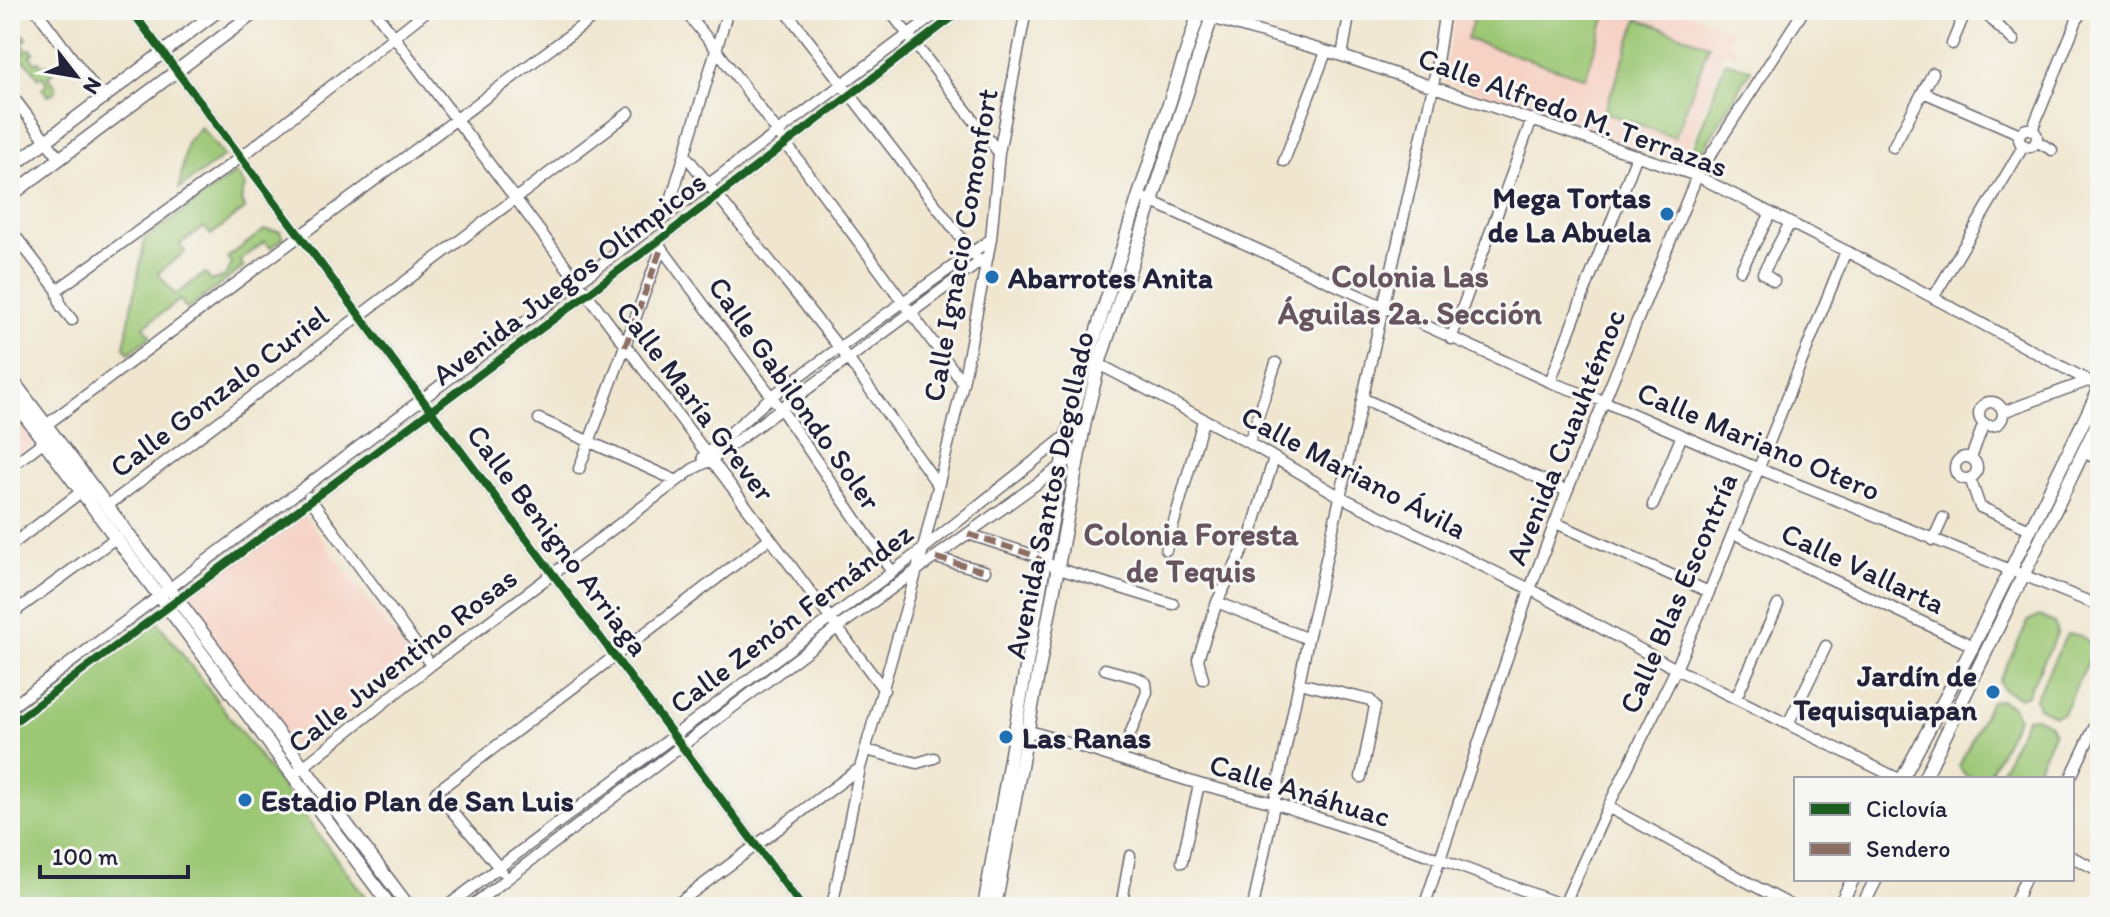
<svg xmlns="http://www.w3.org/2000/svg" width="2110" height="917" font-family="Itim,sans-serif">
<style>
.built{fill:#f6d2c4}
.green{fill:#9cc774;stroke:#5f7458;stroke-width:2}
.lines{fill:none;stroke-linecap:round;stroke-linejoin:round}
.minor-casing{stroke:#6a676f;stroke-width:13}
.major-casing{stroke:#6a676f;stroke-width:15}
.minor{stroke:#fff;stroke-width:10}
.major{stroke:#fff;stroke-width:12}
.quiet{stroke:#8d6e63;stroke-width:6;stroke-dasharray:12 6;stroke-linecap:butt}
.cycleway-casing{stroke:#f6f6f2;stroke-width:13}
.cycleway{stroke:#1b5e20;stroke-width:8}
.poi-dot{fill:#1f6fb2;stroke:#f6f6f2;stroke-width:3}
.labels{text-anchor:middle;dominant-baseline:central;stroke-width:6;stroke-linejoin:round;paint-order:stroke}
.street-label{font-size:30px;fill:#22223b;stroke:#f6f6f2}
.poi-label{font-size:30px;font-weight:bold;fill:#22223b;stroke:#f6f6f2;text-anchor:start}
.neighbourhood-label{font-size:32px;font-weight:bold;fill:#66545e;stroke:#f6f6f2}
</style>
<rect width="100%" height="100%" fill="#f6f6f2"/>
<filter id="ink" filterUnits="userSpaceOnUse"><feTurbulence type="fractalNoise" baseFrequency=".0125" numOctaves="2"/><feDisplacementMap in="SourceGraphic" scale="16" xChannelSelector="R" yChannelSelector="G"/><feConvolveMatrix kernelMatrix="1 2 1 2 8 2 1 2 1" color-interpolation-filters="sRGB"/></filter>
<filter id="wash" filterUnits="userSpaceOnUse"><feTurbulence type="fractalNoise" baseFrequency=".006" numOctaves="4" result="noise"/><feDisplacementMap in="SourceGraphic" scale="32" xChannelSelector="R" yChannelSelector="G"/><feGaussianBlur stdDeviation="1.8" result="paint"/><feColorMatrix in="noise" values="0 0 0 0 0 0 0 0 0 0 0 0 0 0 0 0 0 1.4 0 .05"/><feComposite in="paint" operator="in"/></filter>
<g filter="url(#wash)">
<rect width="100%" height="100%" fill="#f0e6cf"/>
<path class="built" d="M1456,10H1681L1732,30L1727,43L1738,46L1735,55L1724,52L1686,154L1698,159L1694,164L1687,166L1443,81Z
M10,407L35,442L10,462Z
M301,511L416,665L299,753L184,599Z"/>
<path class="green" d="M1476,10H1608L1585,78L1467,39Z
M1638,19L1709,45L1675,138L1604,112Z
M10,32L15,39L23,34L27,39L22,43L27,50L31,49L34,52L30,56L35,63L39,61L43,67L47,64L53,72L48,77L56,87V91L48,96L42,88L47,84L42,76L39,78L25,60L20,63L17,58L24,53H19L12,43L10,44Z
M1725,62L1751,69L1699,157L1691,155Z
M201,127L224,156L179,189L187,142Z
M236,173L245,186L241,200L245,209L211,235L204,227L180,244L185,252L158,273L175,295L205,273L211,281L224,277L232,265L227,258L264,230L280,231L283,239L271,248L264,242L240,261L244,267L187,309L180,300L144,326L151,336L129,353L124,347L145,239Z
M2040,616L2054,623L2058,632L2027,695L2020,698L2003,689L1999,681L2029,620Z
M157,621L373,907H10V729Z
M2067,634C2080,633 2088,638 2094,650L2063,713L2055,716L2038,707L2035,699Z
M2000,700L2013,707L2018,717L1987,779C1974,779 1965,779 1959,766L1991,701Z
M2036,717L2049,724L2054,734L2032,779H1997L2027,718Z"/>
</g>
<g filter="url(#ink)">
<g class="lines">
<defs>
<path id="minor" d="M36,10L102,98
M131,10L802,907
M374,10L884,690
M684,10L716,49L963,383
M785,10L975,256
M889,10L999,153
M1184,10L1342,56L1697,176L1846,251L2100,387
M1978,10L1988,16L2014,41
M1952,44L1966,10
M1342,56L1350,10
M1923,92L2020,134
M10,93L60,159
M2019 138a9 9 0 1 1 18 0a9 9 0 1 1-18 0Z
M2032,130L2081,10
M2036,141L2052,150
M1893,147L1933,73
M686,156L849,360L938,485
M1284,161L1326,52
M1146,199L1550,382L1603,401L1757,468L2100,606
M666,217L728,10
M10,229L57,290L61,306L72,320
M657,242L781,409L892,572
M1741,270L1771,213
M1774,281L1763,273L1790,223
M57,290L241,157L428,10
M1933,298L2024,145
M1451,339L1532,119
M1093,361L1249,443L1341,497L1530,589L1676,669L1899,779
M1550,382L1637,155
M1364,399L1567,491
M1979 414a12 12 0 1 1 24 0a12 12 0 1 1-24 0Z
M2003,412L2088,381
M539,419L677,481
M42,428L603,10
M1249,443L1276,363
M2083,452L2100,460
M703,457L772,396L991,239
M1955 468a11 11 0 1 1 22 0a11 11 0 1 1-22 0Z
M1971,458L1984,423
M10,467L43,442
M579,469L661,249
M1970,478L1980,507L2030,529
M309,497L431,665
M1653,505L1682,435
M107,506L629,113
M1556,523L1709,592
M1733,533L1973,646
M968,534L1033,555L1056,568L1173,604
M1933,540L1943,518
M10,546L81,492
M1166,550L1203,421
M936,558L985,571
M1217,602L1308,639
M10,615L117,537
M1105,669L1138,678L1146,683L1147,692L1121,757
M1203,679L1198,659L1217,602L1251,534L1274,458
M1299,683L1370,700L1375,706L1361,777
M1736,698L1778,605
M10,708L941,10
M1788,724L1826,646
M10,725L657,242L962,10
M1023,729L1199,784L1274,803L1440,859L1568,907
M866,750L917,763L934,758
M298,771L431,665L693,469L711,460L988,256
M2070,779L2100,715
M1608,807L1794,907
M2072,857L2100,871
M1182,862L1199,784
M502,871L436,792L770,538
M446,907L923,549L1085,421
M470,907L837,628L1078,454
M673,907L860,768
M832,907L860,768L923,549L963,383L991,239L999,153L1026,10
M1121,907L1130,856
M1253,907L1308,639L1433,87L1445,10
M1424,907L1530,589L1567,491L1697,176L1804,10
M1563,907L1608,807L1676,669L1709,592L1846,251
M2013,907L2025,879"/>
<path id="major" d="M10,168L219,10
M10,196L258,10
M10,377L409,907
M10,396L391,907
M1902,779L1973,646L2100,388
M1924,779L2100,418
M984,907L1067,435L1088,359L1138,198L1200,10
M995,907L1085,421L1099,364L1214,10
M1839,907L1853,879
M1862,907L1876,879"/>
</defs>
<use href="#minor" class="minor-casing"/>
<use href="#major" class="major-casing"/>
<use href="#minor" class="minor"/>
<use href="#major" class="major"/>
<path class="quiet" d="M625,347L661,249
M968,534L1033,555L1046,564
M936,558L985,571"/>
<defs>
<path id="cycleway" d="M131,10L802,907
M10,725L657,242L962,10"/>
</defs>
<use href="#cycleway" class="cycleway-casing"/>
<use href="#cycleway" class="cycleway"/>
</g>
</g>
<g class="poi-dot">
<circle cx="1667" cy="214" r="8"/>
<circle cx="992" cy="277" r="8"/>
<circle cx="1993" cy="692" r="8"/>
<circle cx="1006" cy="737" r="8"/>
<circle cx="245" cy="800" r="8"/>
</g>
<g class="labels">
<g class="street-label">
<text transform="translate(1573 112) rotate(20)">Calle Alfredo M. Terrazas</text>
<text transform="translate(960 245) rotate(-80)">Calle Ignacio Comonfort</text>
<text transform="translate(569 278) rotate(-37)">Avenida Juegos Olímpicos</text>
<text transform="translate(219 391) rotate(-37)">Calle Gonzalo Curiel</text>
<text transform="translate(795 393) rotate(55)">Calle Gabilondo Soler</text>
<text transform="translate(696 401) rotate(53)">Calle María Grever</text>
<text transform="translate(1565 437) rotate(-68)">Avenida Cuauhtémoc</text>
<text transform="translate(1759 441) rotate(23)">Calle Mariano Otero</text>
<text transform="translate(1354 472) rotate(28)">Calle Mariano Ávila</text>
<text transform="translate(1049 495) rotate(-78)">Avenida Santos Degollado</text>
<text transform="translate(558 540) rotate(53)">Calle Benigno Arriaga</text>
<text transform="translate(1863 568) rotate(25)">Calle Vallarta</text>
<text transform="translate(1678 593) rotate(-67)">Calle Blas Escontría</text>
<text transform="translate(791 618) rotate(-37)">Calle Zenón Fernández</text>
<text transform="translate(402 660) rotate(-38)">Calle Juventino Rosas</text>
<text transform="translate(1300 790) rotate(17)">Calle Anáhuac</text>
</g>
<g class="poi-label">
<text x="1651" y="197" text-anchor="end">Mega Tortas<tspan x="1651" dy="34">de La Abuela</tspan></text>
<text x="1008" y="277">Abarrotes Anita</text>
<text x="1977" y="675" text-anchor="end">Jardín de<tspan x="1977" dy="34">Tequisquiapan</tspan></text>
<text x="1022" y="737">Las Ranas</text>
<text x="261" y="800">Estadio Plan de San Luis</text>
</g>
<g class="neighbourhood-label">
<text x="1410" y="276">Colonia Las<tspan x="1410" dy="37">Águilas 2a. Sección</tspan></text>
<text x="1191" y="534">Colonia Foresta<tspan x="1191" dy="37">de Tequis</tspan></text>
</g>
</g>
<rect width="2110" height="917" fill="none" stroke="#f6f6f2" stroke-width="40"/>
<rect x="1794" y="777" width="280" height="104" fill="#f6f6f2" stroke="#a1a1a9" stroke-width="2"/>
<rect x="1810" y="803" width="40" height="12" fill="#1b5e20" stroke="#a1a1a9" stroke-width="2"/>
<text x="1866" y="817" font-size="24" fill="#22223b">Ciclovía</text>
<rect x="1810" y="843" width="40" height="12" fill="#8d6e63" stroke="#a1a1a9" stroke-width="2"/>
<text x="1866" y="857" font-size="24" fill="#22223b">Sendero</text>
<g transform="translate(76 76) rotate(121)" stroke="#f6f6f2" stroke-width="6" paint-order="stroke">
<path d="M0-6L14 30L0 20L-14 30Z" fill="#22223b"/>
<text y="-12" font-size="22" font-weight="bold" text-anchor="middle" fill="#22223b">N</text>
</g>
<path d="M40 865v12h148v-12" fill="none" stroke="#22223b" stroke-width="4"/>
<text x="52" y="865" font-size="24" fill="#22223b" stroke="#f6f6f2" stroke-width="6" paint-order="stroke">100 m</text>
</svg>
